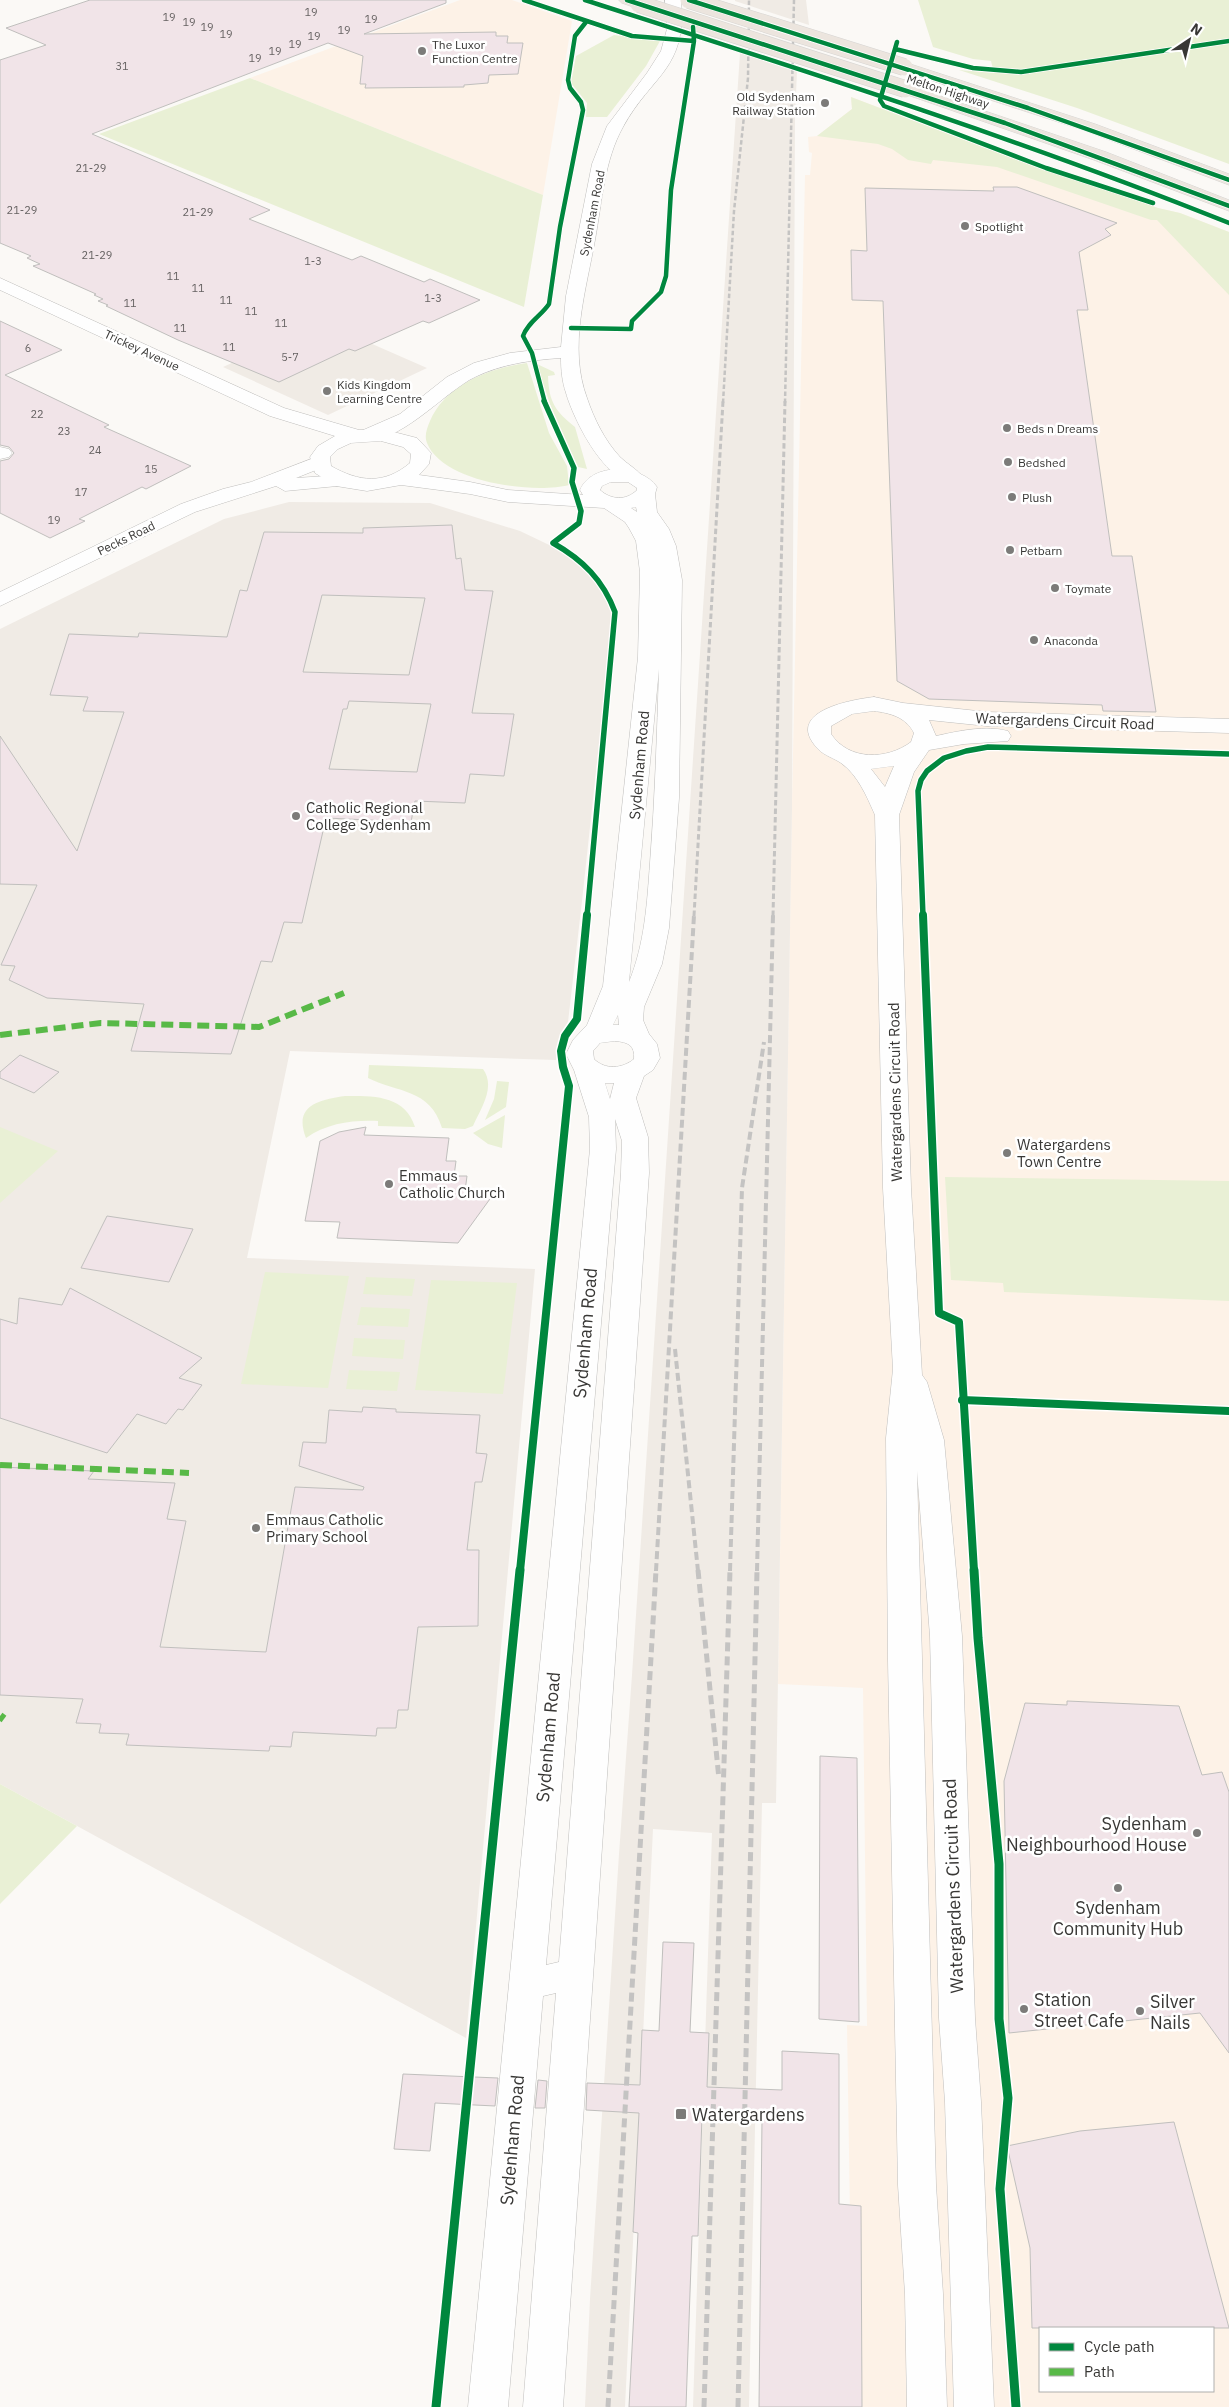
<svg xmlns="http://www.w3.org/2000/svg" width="1229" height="2407" font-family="'IBM Plex Sans',sans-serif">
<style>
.commercial{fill:#fdf2e7;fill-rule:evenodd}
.built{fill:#f0ebe5}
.green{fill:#e9f0d5}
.building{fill:#f1e4e8;stroke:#c0bfbd;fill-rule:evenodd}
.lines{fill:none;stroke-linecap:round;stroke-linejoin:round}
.minor-casing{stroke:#bfbebc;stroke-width:1}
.tertiary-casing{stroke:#bfbebc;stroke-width:1}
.trunk-casing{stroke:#d6d5d3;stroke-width:1}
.minor{fill:#fefefe;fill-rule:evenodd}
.tertiary{fill:#fefefe;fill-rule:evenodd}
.trunk{fill:#ece5de;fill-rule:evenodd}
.rail-far3{stroke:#c4c3c2;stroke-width:2.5;stroke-dasharray:4.5 2.5;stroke-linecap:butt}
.rail-far2{stroke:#c4c3c2;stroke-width:3;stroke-dasharray:5.5 3;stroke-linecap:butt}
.rail-far1{stroke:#c4c3c2;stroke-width:4;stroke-dasharray:8 4;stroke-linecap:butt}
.rail{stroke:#c4c3c2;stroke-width:5;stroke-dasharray:9 5;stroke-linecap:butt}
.trunk-bridge-casing{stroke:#d6d5d3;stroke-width:18;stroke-linecap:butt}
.trunk-bridge{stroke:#ece5de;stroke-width:17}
.quiet-far1{stroke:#58b947;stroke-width:6;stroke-dasharray:12 6;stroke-linecap:butt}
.quiet{stroke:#58b947;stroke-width:8;stroke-dasharray:16 8;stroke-linecap:butt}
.cycleway-far3-casing{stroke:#fff;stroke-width:6}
.cycleway-far2-casing{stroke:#fff;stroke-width:8}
.cycleway-far1-casing{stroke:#fff;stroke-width:11}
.cycleway-casing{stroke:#fff;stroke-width:12}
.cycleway-far3{stroke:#00873e;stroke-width:4.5}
.cycleway-far2{stroke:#00873e;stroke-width:5.5}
.cycleway-far1{stroke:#00873e;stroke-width:8}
.cycleway{stroke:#00873e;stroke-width:9}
.poi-dot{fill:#7c7b79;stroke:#fff;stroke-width:2}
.labels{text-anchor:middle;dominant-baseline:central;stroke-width:5;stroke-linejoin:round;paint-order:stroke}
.far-number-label{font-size:11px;fill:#666262}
.far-poi-label{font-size:12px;fill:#383735;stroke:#fff;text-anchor:start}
.far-street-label{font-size:12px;fill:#383735;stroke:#fff}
.street-label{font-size:15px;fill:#383735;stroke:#fff}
.poi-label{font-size:15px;fill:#383735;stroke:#fff;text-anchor:start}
.near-street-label{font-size:18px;fill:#383735;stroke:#fff}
.near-poi-label{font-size:18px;fill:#383735;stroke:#fff;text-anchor:start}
</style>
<rect width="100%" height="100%" fill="#fbf9f6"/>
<path class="commercial" d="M460,0H512L572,21L543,195L250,78Z
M851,97L1022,162L1158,208L1180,213L1229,232V2407H853L847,2025L867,2026L863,1688L778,1684L792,804L805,175H810L812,153L809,152L808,137L817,136L852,109ZM1040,2328H1213V2391H1040Z"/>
<path class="built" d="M735,0H806L809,25L735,1Z
M740,53L797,71L795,118L792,808L776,1803H762L749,2407H693L712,1833L653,1829L625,2407H585L590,2299L619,1854L632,1675Z
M322,322L427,368L328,415L223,367Z
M289,502L430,503L520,531L566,553L586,568L601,585L610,603L612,623L582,901L568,1022L559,1038L556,1060L290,1051L247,1258L535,1269L466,2038L0,1784V629L224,519Z"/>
<path class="green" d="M918,0H1229V164L1077,108L959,70L994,73L991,61L973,59L933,47Z
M614,35L660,41L646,66L607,117H586L587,103L571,83L576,56Z
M250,78L543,195L524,307L99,134Z
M851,97L1022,162L1158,208L1180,213L1229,232V295L1157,220H1151L997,167L933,160L931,164L908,160L892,149L878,144L817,136L852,109Z
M527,363L549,433L567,466L569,485C534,494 443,483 427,443C424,436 427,428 430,421C446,384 490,368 527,363Z
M537,364L554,372L555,375L548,376C549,402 555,411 575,427L587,469L578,467L558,429Z
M369,1065L483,1069C496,1087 481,1108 473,1126L465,1129L442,1128C430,1088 397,1093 368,1078Z
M497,1081L509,1082L506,1107L485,1120L494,1099Z
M345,1096C374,1096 405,1095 415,1127L378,1126V1121C352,1120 328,1123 306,1138C293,1105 319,1100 345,1096Z
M505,1115L502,1148L488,1144L473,1133Z
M0,1127L58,1151L0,1203Z
M945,1177L1229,1181V1301L1004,1292L1003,1283L951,1280Z
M265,1272L349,1276L328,1388L241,1384Z
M366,1277L415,1279L412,1296L363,1294Z
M431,1280L517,1283L503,1394L415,1390Z
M361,1307L410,1309L408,1327L357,1325Z
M354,1338L405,1340L403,1359L352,1356Z
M349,1370L400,1372L397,1391L346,1389Z
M0,1784L77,1826L0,1904Z"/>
<path class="building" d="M90,0H446V3L364,34L496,32V36H508L507,43H523L518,74L489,75L488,83L464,85V87L365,88L366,84H360L363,56L328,43L92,134L270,210L249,219L352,260L361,256L424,282L430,279L480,300L429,323L423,321L355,351L349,349L279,382L178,340L106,306L108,305L98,301L103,299L94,295L96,294L33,266L40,264L27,258L31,256L0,243V60L46,45L6,28Z
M993,187H1017L1117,223L1105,229L1111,235L1079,252L1088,310H1077L1112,556H1132L1156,712L1103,711L1102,705L929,699L897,681L883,301L852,300L851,250L867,251L865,188L994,191Z
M0,321L62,350L5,375L109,425L104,427L191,466L146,489L142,487L79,519L85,521L50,538L0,513V461L9,459L14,453L9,447L0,445Z
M452,525L456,559L461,558L465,590L493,591L472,713L514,714L504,776L470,774L465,803L415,801L411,822L326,818L302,923L284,922L272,962L261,961L231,1054L131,1051L144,1004L47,998L9,980L15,966L1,965L37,885L0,884V736L77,851L124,712L83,711L88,697L50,695L69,634L138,637L139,633L227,637L240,590L247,591L264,532L363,533V528ZM322,595L425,598L409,675L303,672ZM349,701L431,704L417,772L329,769L343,709H347Z
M20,1055L59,1072L34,1093L0,1078V1072Z
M366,1127L364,1135L449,1138L446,1161H456L454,1176H467L465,1191L495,1192L458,1243L337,1238L340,1222L305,1221L320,1141L339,1132Z
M107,1216L193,1229L169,1282L81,1268Z
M70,1288L202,1358L179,1378L202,1385L183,1410L178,1409L166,1424L137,1414L107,1453L0,1418V1319L17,1324L19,1298L62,1305Z
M363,1407L396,1409V1412L480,1415L476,1453L487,1454L482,1482H475L467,1550H479L478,1626L418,1627L408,1710H398L396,1728H377L376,1736L293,1732L291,1747L270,1746L269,1751L126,1745L129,1734L99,1733L101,1724L76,1723L83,1699L0,1695V1467L94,1471L88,1479L175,1483L167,1519L186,1521L160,1647L266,1652L295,1487L363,1490L364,1487L299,1466L303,1442L326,1443L329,1410L362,1412Z
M1067,1701L1179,1706L1202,1775L1222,1772L1229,1792V2053L1200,2013L1009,2033L1004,1781L1025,1703L1067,1705Z
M820,1756L857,1758L859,2022L819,2019Z
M663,1942L694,1943L690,2032L709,2033L707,2087L782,2090V2051L839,2054V2204L861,2206L862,2407H759L762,2119L702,2116L698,2236H692L686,2407H629L638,2233L633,2232L639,2113L586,2110L587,2083L640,2085L642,2030L659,2031Z
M403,2074L498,2078L495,2106L435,2103L430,2151L394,2149Z
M538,2080L547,2081L545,2108H535Z
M1174,2122L1229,2328H1032L1030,2248L1007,2146L1080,2131Z"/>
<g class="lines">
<defs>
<path id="minor" d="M665,0H681C687,70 652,74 623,127C604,161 602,202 595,240C586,291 568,347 587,398C594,419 605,441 620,457C627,464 637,469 643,477L640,481C607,489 573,418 566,393C562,381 561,370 561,358C531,360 502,364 475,377C445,391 397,448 361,439L358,435L361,431L400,414L447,377L474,363L510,353L561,347L566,296L592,164L607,126L647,73L661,51L667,29Z
M0,447L9,449L12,453L9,457L0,459Z
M319,456L326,458L329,462L326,466L296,478L341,475L348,477L351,481L348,485L285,491L276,486L195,512L0,606V592L181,504L223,489L251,482Z
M874,697L903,703L987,712L1229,719V733L987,726L929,720L936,736C959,731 985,725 1008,731L1011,736L1008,741L964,744L929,750L914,772L899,815L911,1188L922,1375L927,1382L944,1440L962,1636L975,2018L981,2102L994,2407H954L945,2102L939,2018L930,1636L917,1471L936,2185L943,2294L947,2407H907L905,2294L898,2185L888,1660L886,1438L893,1369L883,1188L875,815C867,797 858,775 841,763C834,758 825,756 818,749C783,712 849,700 874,697ZM874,711C890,713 906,717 914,733L911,742C887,760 849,761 831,734V726L852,714ZM894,766L885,787L871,769Z"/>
<path id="tertiary" d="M0,278L284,408L359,430L382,429L417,438L431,453L429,464L419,475L470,482L508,490L583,495L580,490C592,462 641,464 657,487L655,494L657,512L669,529L676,546L682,580L679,798L669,928L662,964L644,1007L643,1020L649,1034L657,1044L660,1058L653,1070L644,1076L636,1098L648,1137L649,1173L563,2407H523L556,1993L543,1996L508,2407H468L590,1149L589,1117L574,1070L566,1054L573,1040L587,1025L603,986L638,657L640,572L636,541L629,528L625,522L604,508L508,502L470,494L401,485L367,491L336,486L315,473L310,457L318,446L335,436L270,416L0,290ZM381,441L403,447L411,454L410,463C384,485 359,482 331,466L330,457L338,449L351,443ZM611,482H628L637,488V490C626,501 611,500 600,490L602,486ZM636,507L637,512L631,508ZM659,669C657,734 655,798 650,863C647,903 645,943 629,982ZM618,1015L619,1025H613ZM615,1041C628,1042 635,1045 634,1059C622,1069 605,1070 594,1059L593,1051L600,1043ZM605,1083H614L610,1099ZM615,1119L622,1141L621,1173L559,1962L546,1965L616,1149Z"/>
<path id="trunk" d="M619,0H642L647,4L639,9L622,3Z
M904,62L1095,124L1229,174V185L1083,130L898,70L896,67Z
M905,84L1106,152L1229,200V211L1094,160L899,92L897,89L899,86Z"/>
</defs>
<use href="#minor" class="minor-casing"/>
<use href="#tertiary" class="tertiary-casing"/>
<use href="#trunk" class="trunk-casing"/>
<use href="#minor" class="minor"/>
<use href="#tertiary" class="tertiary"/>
<use href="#trunk" class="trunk"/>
<path class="rail-far3" d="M723,403L734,211L748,78L749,0
M785,403L794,0"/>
<path class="rail-far2" d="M694,916L723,401
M773,916L785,401"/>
<path class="rail-far1" d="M675,1349L698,1571
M656,1571L694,915
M730,1571L742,1188L764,1042
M757,1571L773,915"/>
<path class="rail" d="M698,1570L719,1779
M608,2407L656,1570
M704,2407L730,1570
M738,2407L757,1570"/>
<defs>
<path id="trunk-bridge" d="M689,0L904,67
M639,4L905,89"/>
</defs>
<use href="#trunk-bridge" class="trunk-bridge-casing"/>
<use href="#trunk-bridge" class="trunk-bridge"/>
<path class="quiet-far1" d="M0,1035L101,1023L259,1027L344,993
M0,1465L189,1473"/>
<path class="quiet" d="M0,1716L4,1719"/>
<defs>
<path id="cycleway-far3" d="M524,0L632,36L694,41
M585,0C802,70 1018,138 1229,223
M627,0L1005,123L1229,206
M689,0L1028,108L1229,180
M897,42L880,100L884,106L1046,168L1153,203
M895,49L973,68L1021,72L1229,41
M571,328L631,329L632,321L661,292L666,276L671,190L694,41L693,27
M545,403L532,353L523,336C528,322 541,316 549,304L560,227L583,110L581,102L570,88L568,80L575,36L586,22"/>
<path id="cycleway-far2" d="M544,401L574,468L572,482L581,511L579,523L553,543C583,560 603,580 615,612L587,916
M923,916L918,791L921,780L927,771L944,758L966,751L988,747L1229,754"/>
<path id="cycleway-far1" d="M923,915L939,1313L959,1322L974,1571
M962,1400L1229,1411
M520,1571L569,1086L563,1067L561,1051L565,1036L577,1019L587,915"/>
<path id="cycleway" d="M974,1570L978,1638L999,1864V2019L1008,2098L1000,2189L1016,2407
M436,2407L520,1570"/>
</defs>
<use href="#cycleway-far3" class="cycleway-far3-casing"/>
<use href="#cycleway-far2" class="cycleway-far2-casing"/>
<use href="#cycleway-far1" class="cycleway-far1-casing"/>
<use href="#cycleway" class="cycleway-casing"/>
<use href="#cycleway-far3" class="cycleway-far3"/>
<use href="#cycleway-far2" class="cycleway-far2"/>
<use href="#cycleway-far1" class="cycleway-far1"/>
<use href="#cycleway" class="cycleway"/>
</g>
<g class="poi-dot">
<circle cx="422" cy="51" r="5"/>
<circle cx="825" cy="103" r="5"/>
<circle cx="965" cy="226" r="5"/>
<circle cx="327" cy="391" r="5"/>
<circle cx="1007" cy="428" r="5"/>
<circle cx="1008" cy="462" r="5"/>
<circle cx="1012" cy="497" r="5"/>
<circle cx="1010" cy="550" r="5"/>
<circle cx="1055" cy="588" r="5"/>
<circle cx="1034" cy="640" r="5"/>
<circle cx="296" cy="816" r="5"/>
<circle cx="1007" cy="1153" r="5"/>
<circle cx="389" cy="1184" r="5"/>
<circle cx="256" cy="1528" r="5"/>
<circle cx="1197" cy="1833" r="5"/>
<circle cx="1118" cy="1888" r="5"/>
<circle cx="1024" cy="2009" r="5"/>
<circle cx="1140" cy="2011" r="5"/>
<rect x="675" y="2108" width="12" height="12" rx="2.5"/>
</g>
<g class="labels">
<g class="far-number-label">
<text x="311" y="12">19</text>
<text x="169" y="17">19</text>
<text x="371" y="19">19</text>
<text x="189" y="22">19</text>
<text x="207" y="27">19</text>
<text x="344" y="30">19</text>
<text x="226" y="34">19</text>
<text x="314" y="36">19</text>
<text x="295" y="44">19</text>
<text x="275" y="51">19</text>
<text x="255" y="58">19</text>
<text x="122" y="66">31</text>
<text x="91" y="168">21-29</text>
<text x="22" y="210">21-29</text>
<text x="198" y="212">21-29</text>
<text x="97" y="255">21-29</text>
<text x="313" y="261">1-3</text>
<text x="173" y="276">11</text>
<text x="198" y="288">11</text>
<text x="433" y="298">1-3</text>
<text x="226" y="300">11</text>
<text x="130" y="303">11</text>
<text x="251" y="311">11</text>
<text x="281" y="323">11</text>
<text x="180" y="328">11</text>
<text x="229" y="347">11</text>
<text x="28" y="348">6</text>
<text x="290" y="357">5-7</text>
<text x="37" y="414">22</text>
<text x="64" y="431">23</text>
<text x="95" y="450">24</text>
<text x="151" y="469">15</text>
<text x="81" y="492">17</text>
<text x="54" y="520">19</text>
</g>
<g class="far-poi-label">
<text x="432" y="44">The Luxor<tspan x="432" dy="14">Function Centre</tspan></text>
<text x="815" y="96" text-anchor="end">Old Sydenham<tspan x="815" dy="14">Railway Station</tspan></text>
<text x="975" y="226">Spotlight</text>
<text x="337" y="384">Kids Kingdom<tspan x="337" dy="14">Learning Centre</tspan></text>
<text x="1017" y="428">Beds n Dreams</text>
<text x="1018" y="462">Bedshed</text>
<text x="1022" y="497">Plush</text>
<text x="1020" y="550">Petbarn</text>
<text x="1065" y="588">Toymate</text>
<text x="1044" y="640">Anaconda</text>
</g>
<g class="far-street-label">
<text transform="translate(948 91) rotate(18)">Melton Highway</text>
<text transform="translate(592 213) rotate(-79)">Sydenham Road</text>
<text transform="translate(142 350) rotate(25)">Trickey Avenue</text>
<text transform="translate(126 538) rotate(-26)">Pecks Road</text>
</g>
<g class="street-label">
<text transform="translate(1065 721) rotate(2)">Watergardens Circuit Road</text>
<text transform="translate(639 765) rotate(-85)">Sydenham Road</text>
<text transform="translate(895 1092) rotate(-91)">Watergardens Circuit Road</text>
</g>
<g class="poi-label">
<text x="306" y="807">Catholic Regional<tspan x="306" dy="17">College Sydenham</tspan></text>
<text x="1017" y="1144">Watergardens<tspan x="1017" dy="17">Town Centre</tspan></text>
<text x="399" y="1175">Emmaus<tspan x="399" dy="17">Catholic Church</tspan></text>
<text x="266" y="1519">Emmaus Catholic<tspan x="266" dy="17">Primary School</tspan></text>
</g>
<g class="near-street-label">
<text transform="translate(585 1333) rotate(-85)">Sydenham Road</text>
<text transform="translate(548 1737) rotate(-85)">Sydenham Road</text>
<text transform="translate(953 1886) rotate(-92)">Watergardens Circuit Road</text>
<text transform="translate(512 2140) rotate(-85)">Sydenham Road</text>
</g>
<g class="near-poi-label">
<text x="1187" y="1823" text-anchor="end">Sydenham<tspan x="1187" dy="21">Neighbourhood House</tspan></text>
<text x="1118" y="1907" text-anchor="middle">Sydenham<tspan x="1118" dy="21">Community Hub</tspan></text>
<text x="1034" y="1999">Station<tspan x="1034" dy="21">Street Cafe</tspan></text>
<text x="1150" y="2001">Silver<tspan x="1150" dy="21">Nails</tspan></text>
<text x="692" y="2114">Watergardens</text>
</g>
</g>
<rect x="1039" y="2327" width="175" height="65" fill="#ffffff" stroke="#afafae"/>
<rect x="1049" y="2343" width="25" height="8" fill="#00873e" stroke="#afafae"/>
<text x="1084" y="2352" font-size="15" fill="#383735">Cycle path</text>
<rect x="1049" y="2368" width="25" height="8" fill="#58b947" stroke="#afafae"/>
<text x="1084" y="2377" font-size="15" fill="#383735">Path</text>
<g transform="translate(1189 40) rotate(35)" stroke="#ffffff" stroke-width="4" paint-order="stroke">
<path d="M0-4L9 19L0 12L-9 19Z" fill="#383735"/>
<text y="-8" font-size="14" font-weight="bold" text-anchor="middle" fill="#383735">N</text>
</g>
</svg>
